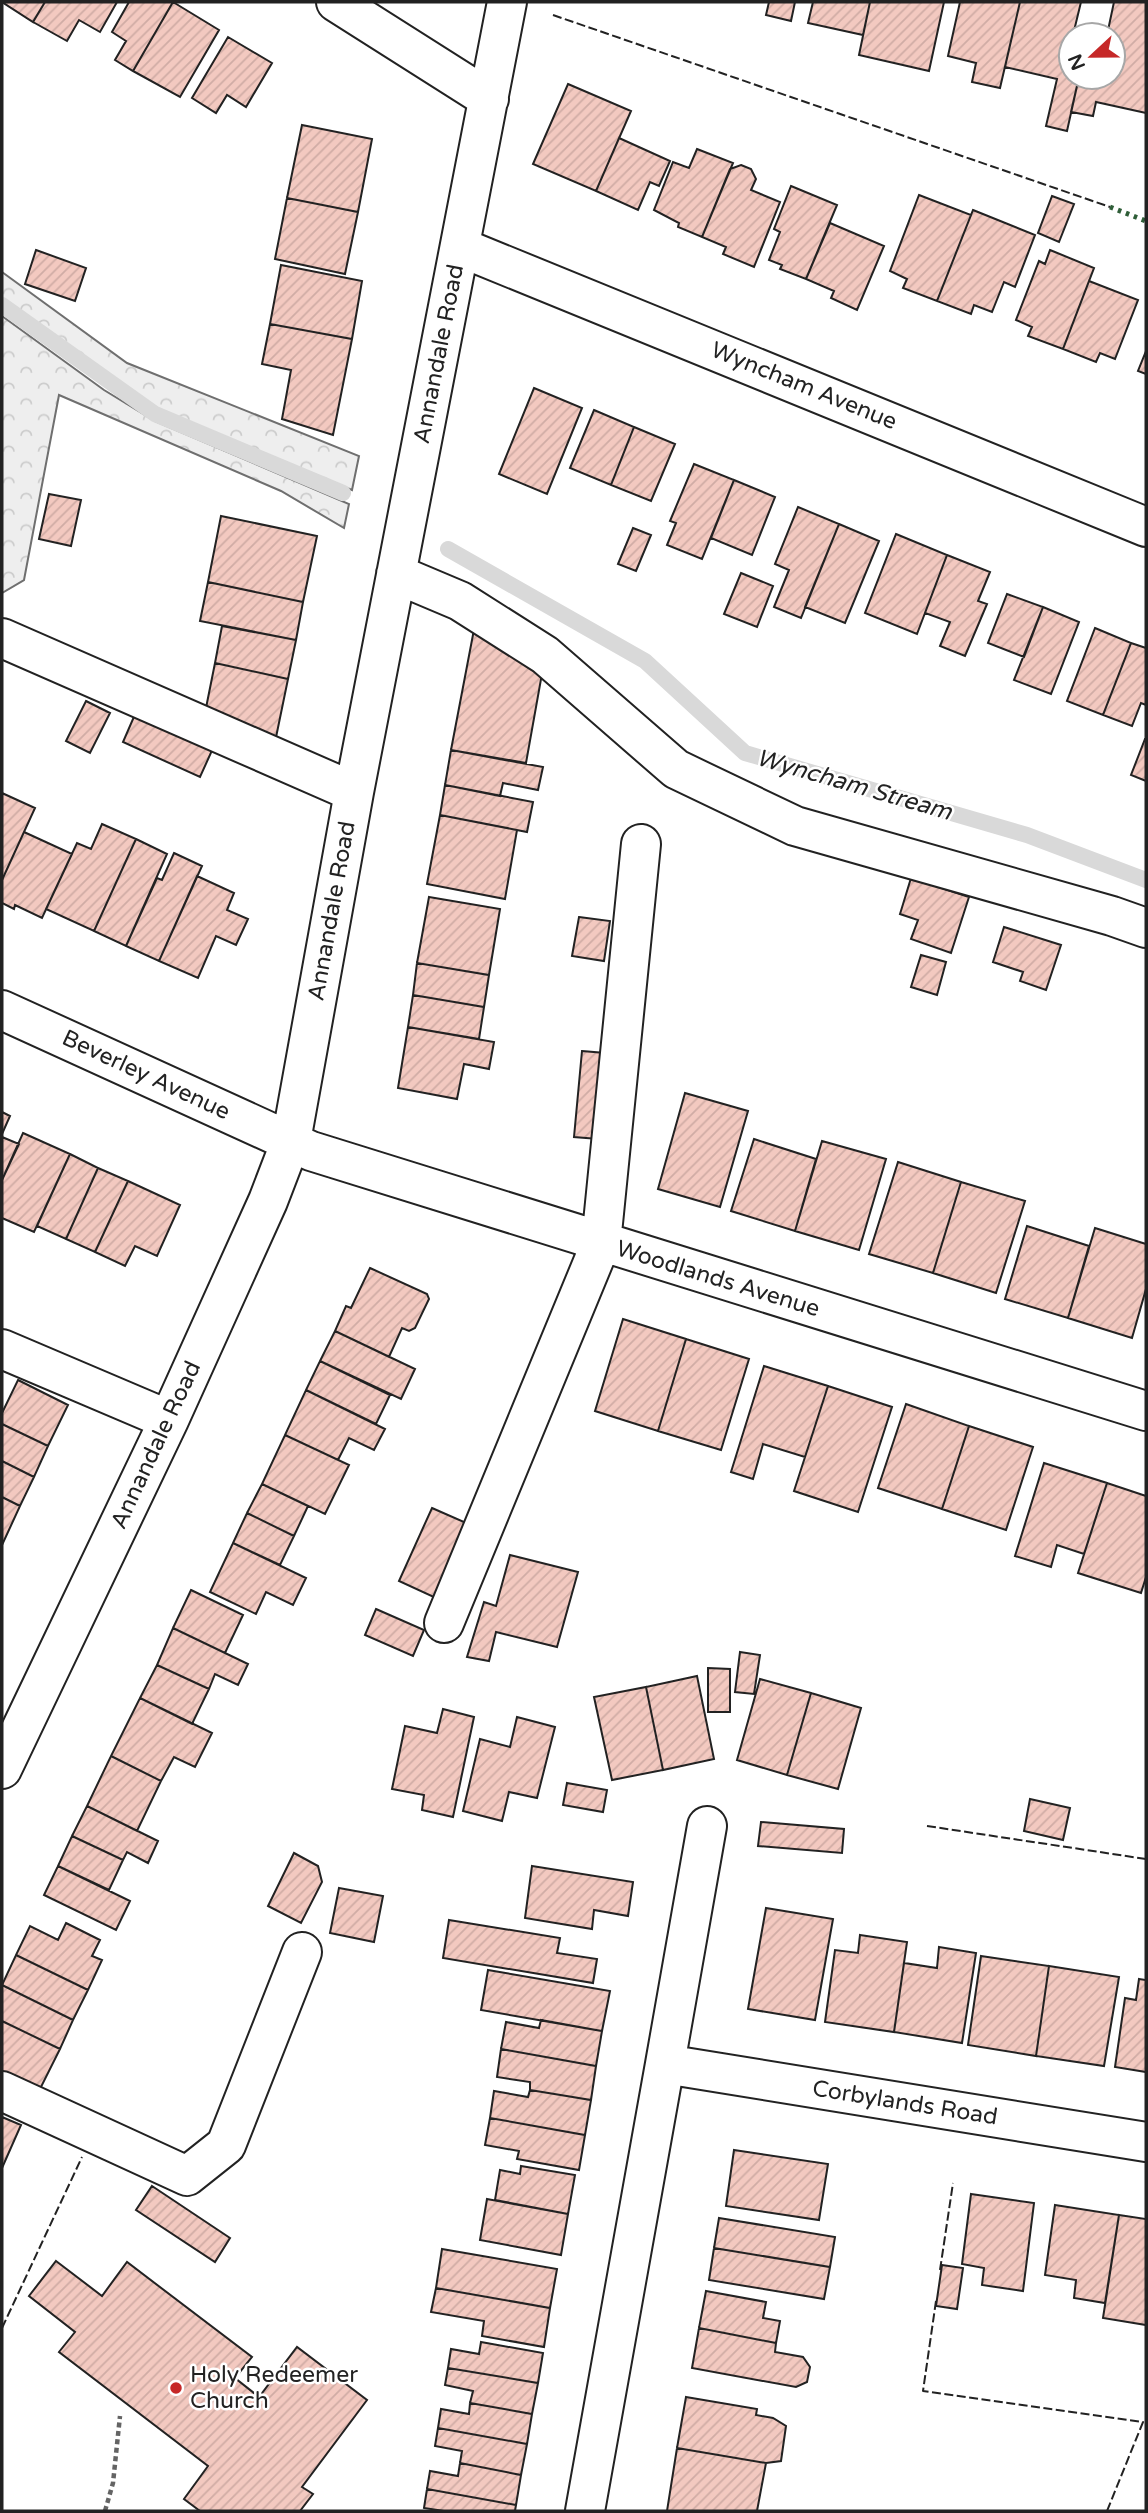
<svg xmlns="http://www.w3.org/2000/svg" width="1148" height="2513" font-family="'Varela Round',sans-serif">
<style>
.forest{fill:url(#forest-crowns);stroke:#6f6f6f;stroke-width:2}
.lines{fill:none;stroke-linecap:round;stroke-linejoin:round}
.stream{stroke:#d9d9d9;stroke-width:16}
.building{fill:url(#building-hatch);stroke:#222;stroke-width:2}
.minor-casing{stroke:#222;stroke-width:42}
.path{stroke:#646464;stroke-width:4.5;stroke-dasharray:5 3.5;stroke-linecap:butt}
.minor{stroke:#fff;stroke-width:38}
.hedge{stroke:#2f5e38;stroke-width:5;stroke-dasharray:3.5 5;stroke-linecap:butt}
.fence{stroke:#222;stroke-width:2;stroke-dasharray:9 3.5;stroke-linecap:butt}
.poi-dot{fill:#c62828;stroke:#fff;stroke-width:2.5}
.labels{text-anchor:middle;dominant-baseline:central;stroke-width:5;stroke-linejoin:round;paint-order:stroke}
.street-label{font-size:23px;fill:#222;stroke:#fff}
.poi-label{font-size:23px;fill:#222;stroke:#fff;text-anchor:start}
.water-label{font-size:24px;font-style:italic;fill:#222;stroke:#fff}
</style>
<defs>
<pattern id="forest-crowns" width="20" height="18" patternUnits="userSpaceOnUse" patternTransform="scale(1.75)"><rect width="20" height="18" fill="#eee"/><path d="M2 6a3 3 0 1 1 6 0M12 15a3 3 0 1 1 6 0" fill="none" stroke="#ccc"/></pattern>
<pattern id="building-hatch" width="6" height="6" patternUnits="userSpaceOnUse" patternTransform="scale(1.75)"><rect width="6" height="6" fill="#f3c9c0"/><path d="M-1 1l2-2M0 6l6-6M5 7l2-2" fill="none" stroke="#d0aca5"/></pattern>
</defs>
<rect width="100%" height="100%" fill="#fff"/>
<path class="forest" d="M2,272L127,363L359,456L352,490L160,410L118,387L2,304Z
M2,316L104,390L155,421L349,504L344,528L281,491L59,395L24,580L2,593Z"/>
<g class="lines">
<path class="stream" d="M2,305L155,414L343,493
M448,549L645,661L745,753L1027,835L1146,880"/>
</g>
<path class="building" d="M2,2H45L33,22Z
M45,2H117L100,32L79,20L67,41L33,22Z
M129,2H173L133,71L115,60L126,41L112,32Z
M173,2L219,30L180,97L133,71Z
M769,2H795L791,21L766,15Z
M813,2H870L863,35L808,23Z
M870,2H944L929,71L859,55Z
M960,2H1020L1000,88L972,82L976,63L948,56Z
M1020,2H1081L1073,35H1071V77H1079L1067,131L1046,126L1057,79L1005,67Z
M1114,2H1146V113L1096,102L1093,116L1071,112L1079,77H1113V35H1107Z
M228,37L272,63L246,107L227,95L216,113L192,98Z
M568,84L631,111L596,191L533,164Z
M302,125L372,139L358,212L287,198Z
M619,138L670,161L659,186L650,182L638,210L596,191Z
M697,149L733,163L702,237L678,227L679,223L654,210L673,162L689,168Z
M741,165L751,169L756,179L751,190L780,202L754,267L723,254L726,247L702,237L730,169Z
M791,186L837,205L806,279L780,269L782,265L769,260L780,232L774,229Z
M919,195L971,215L937,301L903,288L907,279L890,271Z
M1052,196L1074,204L1059,242L1038,233Z
M287,198L358,212L345,274L275,259Z
M973,210L1035,235L1015,287L1004,282L992,312L974,305L971,314L937,301Z
M830,223L884,246L857,310L831,298L834,291L806,279Z
M36,250L86,268L75,301L25,284Z
M1050,250L1094,268L1063,349L1028,336L1032,327L1016,320L1039,261L1045,264Z
M281,265L362,281L352,339L270,324Z
M1089,281L1138,300L1115,359L1100,353L1096,362L1063,349Z
M270,324L352,339L333,435L282,419L291,370L262,364Z
M1146,351V374L1138,371Z
M534,388L582,408L547,494L499,474Z
M594,410L634,427L611,485L570,468Z
M634,427L675,444L651,501L611,485Z
M694,464L734,480L702,559L667,545L676,523L670,521Z
M734,480L775,497L752,555L711,538Z
M49,494L81,500L71,546L39,539Z
M798,507L839,524L801,618L774,607L789,570L775,564Z
M221,516L317,536L303,602L208,582Z
M839,524L879,541L845,623L805,607Z
M633,528L651,535L636,571L618,564Z
M896,534L947,555L917,634L865,613Z
M947,555L990,572L978,601L987,604L965,656L940,646L950,622L925,613Z
M741,573L773,586L757,627L724,614Z
M208,582L303,602L296,640L200,621Z
M1007,594L1043,607L1024,657L988,643Z
M1043,607L1079,622L1051,694L1014,680Z
M476,619L543,668L526,763L451,750Z
M222,626L296,640L288,679L215,663Z
M1095,628L1131,643L1103,715L1067,701Z
M1131,643L1146,648V705L1141,703L1132,726L1103,715Z
M215,663L288,679L274,747L204,718Z
M86,701L110,713L90,753L66,741Z
M136,712L214,746L200,777L123,742Z
M1145,739H1146V781L1131,775Z
M451,750L543,767L538,790L503,783L500,796L445,785Z
M445,785L533,802L527,832L440,815Z
M2,793L35,808L2,880Z
M440,815L517,830L505,899L427,884Z
M102,824L136,839L94,931L46,909L77,843L91,849Z
M24,832L72,854L42,918L15,905L14,909L2,903V880Z
M136,839L167,854L126,946L94,931Z
M174,853L202,866L159,961L126,946L157,878L162,880Z
M197,876L234,893L227,910L248,919L236,945L216,936L198,978L159,961Z
M911,878L969,897L951,953L911,939L918,920L900,914Z
M429,897L500,909L489,975L417,963Z
M579,917L610,921L604,961L572,956Z
M1004,927L1061,945L1046,990L1020,981L1023,972L993,962Z
M921,955L946,962L937,995L911,987Z
M417,963L489,975L484,1007L413,995Z
M413,995L484,1007L479,1039L408,1027Z
M408,1027L494,1042L489,1069L464,1064L457,1099L398,1088Z
M582,1051L605,1053L598,1139L574,1137Z
M685,1093L748,1111L720,1207L658,1189Z
M2,1112L10,1116L2,1134Z
M23,1133L70,1154L34,1232L2,1218V1180Z
M2,1137L19,1144L2,1180Z
M754,1139L816,1159L795,1231L731,1211Z
M822,1141L886,1159L859,1250L795,1231Z
M70,1154L98,1168L66,1239L37,1226Z
M898,1162L961,1182L933,1273L869,1254Z
M98,1168L128,1181L95,1252L66,1239Z
M128,1181L180,1205L157,1256L135,1246L125,1266L95,1252Z
M961,1182L1025,1201L996,1293L933,1273Z
M1027,1226L1089,1246L1068,1318L1005,1299Z
M1095,1228L1146,1244V1289L1132,1338L1068,1318Z
M370,1268L427,1294L429,1299L415,1328L409,1331L402,1328L389,1357L335,1331L346,1306L351,1308Z
M623,1319L686,1339L658,1431L595,1411Z
M335,1331L415,1369L401,1399L320,1361Z
M686,1339L749,1359L721,1450L658,1431Z
M320,1361L390,1395L376,1424L306,1390Z
M764,1366L828,1386L805,1457L763,1444L753,1479L731,1472Z
M18,1380L68,1405L48,1446L2,1424V1413Z
M828,1386L892,1407L858,1512L794,1491Z
M306,1390L385,1429L374,1450L349,1438L338,1460L285,1435Z
M906,1404L969,1426L942,1509L878,1488Z
M2,1424L48,1446L34,1477L2,1461Z
M969,1426L1033,1447L1006,1530L942,1509Z
M285,1435L349,1465L325,1514L262,1484Z
M2,1461L34,1477L20,1506L2,1497Z
M1044,1463L1107,1483L1084,1554L1057,1545L1051,1567L1015,1556Z
M1107,1483L1146,1496V1577L1141,1593L1078,1573Z
M262,1484L308,1506L294,1536L247,1513Z
M2,1497L20,1506L2,1545Z
M432,1508L473,1526L438,1599L399,1581Z
M247,1513L294,1536L280,1565L233,1543Z
M233,1543L306,1578L293,1605L266,1592L256,1614L210,1592Z
M510,1555L578,1572L557,1647L496,1632L489,1661L467,1657L484,1602L496,1606Z
M191,1590L243,1615L225,1653L173,1628Z
M376,1609L424,1630L413,1656L365,1635Z
M173,1628L248,1664L238,1685L215,1674L209,1689L157,1665Z
M740,1652L760,1655L754,1694L735,1692Z
M157,1665L209,1689L192,1724L140,1698Z
M708,1668L730,1669V1712H708Z
M697,1676L714,1759L663,1770L646,1687Z
M760,1679L811,1693L787,1775L737,1760Z
M646,1687L663,1770L612,1780L594,1697Z
M811,1693L861,1708L838,1789L787,1775Z
M140,1698L212,1733L195,1767L174,1757L161,1781L111,1756Z
M443,1709L474,1717L453,1817L422,1810L424,1795L392,1789L405,1726L437,1733Z
M517,1717L555,1727L537,1798L509,1792L502,1821L463,1811L480,1739L510,1747Z
M111,1756L161,1781L137,1831L87,1806Z
M567,1783L607,1790L603,1812L563,1805Z
M1030,1799L1070,1808L1063,1840L1024,1831Z
M87,1806L158,1841L148,1863L127,1852L123,1860L72,1836Z
M761,1822L844,1829L842,1853L758,1846Z
M72,1836L123,1860L109,1890L58,1866Z
M294,1853L318,1866L322,1882L301,1923L268,1906Z
M58,1866L130,1901L116,1930L44,1895Z
M532,1866L633,1882L628,1916L594,1910L592,1929L525,1918Z
M339,1888L383,1896L374,1942L330,1933Z
M766,1908L833,1919L815,2020L748,2009Z
M449,1920L560,1938L557,1953L597,1959L593,1983L443,1958Z
M66,1923L100,1940L92,1956L102,1960L88,1990L16,1955L30,1926L58,1940Z
M860,1935L907,1942L894,2032L825,2022L835,1950L858,1953Z
M939,1947L976,1953L962,2043L894,2032L904,1963L937,1968Z
M16,1955L88,1990L73,2020L2,1985Z
M981,1956L1049,1966L1036,2056L968,2045Z
M1049,1966L1119,1977L1104,2066L1036,2056Z
M488,1970L610,1991L602,2031L481,2010Z
M1139,1979L1146,1980V2072L1115,2067L1125,1998L1136,2000Z
M2,1985L73,2020L60,2049L2,2021Z
M541,2020L602,2031L596,2066L501,2049L506,2022L539,2028Z
M2,2021L60,2049L38,2093L2,2076Z
M501,2049L596,2066L591,2100L530,2090V2082L497,2077Z
M530,2090L591,2100L585,2135L490,2118L494,2091L528,2097Z
M2,2117L21,2125L2,2168Z
M490,2118L585,2135L579,2170L517,2159L519,2151L485,2145Z
M734,2150L828,2164L819,2220L726,2206Z
M521,2166L575,2175L568,2214L495,2200L500,2170L520,2174Z
M152,2186L230,2238L215,2262L136,2210Z
M971,2194L1034,2203L1023,2291L982,2285L984,2268L962,2264Z
M487,2199L568,2214L561,2255L480,2240Z
M1055,2205L1119,2215L1105,2303L1074,2298L1076,2280L1045,2275Z
M1119,2215L1146,2219V2325L1103,2318Z
M719,2218L835,2237L830,2267L714,2248Z
M714,2248L830,2267L824,2299L709,2280Z
M442,2249L557,2269L550,2308L436,2288Z
M56,2261L102,2296L127,2262L252,2357L235,2378L259,2397L297,2347L367,2400L302,2487L313,2494L300,2511H200L184,2499L208,2466L59,2352L75,2332L29,2296Z
M942,2265L963,2268L957,2309L936,2306Z
M436,2288L550,2308L544,2347L482,2336L484,2321L431,2312Z
M706,2291L766,2302L763,2318L780,2321L776,2343L699,2328Z
M699,2328L776,2343L775,2352L803,2357L810,2367L807,2382L796,2387L692,2368Z
M481,2342L543,2353L538,2383L448,2368L451,2349L479,2354Z
M448,2368L538,2383L532,2414L470,2403L473,2391L445,2385Z
M686,2397L757,2409L756,2415L773,2418L786,2426L781,2461L766,2463L677,2448Z
M470,2403L532,2414L527,2444L438,2428L441,2409L469,2414Z
M438,2428L527,2444L521,2475L460,2463L462,2451L435,2446Z
M677,2448L766,2463L757,2511H667Z
M460,2463L521,2475L516,2505L427,2489L430,2471L458,2476Z
M427,2489L516,2505L515,2511H444L424,2508Z"/>
<g class="lines">
<defs>
<path id="minor" d="M336,2L489,99
M460,247L1146,527
M396,574L460,601L545,655L676,769L795,826L1112,916L1146,928
M2,638L354,792
M2,1010L311,1151L1146,1411
M2,1349L169,1420
M444,1623L601,1243L641,844
M2,1769L169,1420L268,1201L291,1141L354,792L507,2
M665,2064L707,1826
M2,2091L187,2176L226,2145L302,1952
M585,2511L665,2064L1146,2142"/>
</defs>
<use href="#minor" class="minor-casing"/>
<path class="path" d="M105,2511L113,2483L120,2416"/>
<use href="#minor" class="minor"/>
<path class="hedge" d="M1110,207L1146,221"/>
<path class="fence" d="M553,15L1110,207
M927,1826L1146,1859
M940,2270L953,2183
M936,2301L923,2391L1143,2422L1107,2511
M2,2328L82,2157"/>
</g>
<circle class="poi-dot" cx="176" cy="2388" r="7"/>
<g class="labels">
<g class="street-label">
<text transform="translate(439 354) rotate(-79)">Annandale Road</text>
<text transform="translate(804 386) rotate(22)">Wyncham Avenue</text>
<text transform="translate(332 911) rotate(-80)">Annandale Road</text>
<text transform="translate(146 1075) rotate(25)">Beverley Avenue</text>
<text transform="translate(718 1279) rotate(17)">Woodlands Avenue</text>
<text transform="translate(156 1445) rotate(-65)">Annandale Road</text>
<text transform="translate(905 2103) rotate(9)">Corbylands Road</text>
</g>
<g class="poi-label">
<text x="190" y="2375">Holy Redeemer<tspan x="190" dy="26">Church</tspan></text>
</g>
<g class="water-label">
<text transform="translate(854 785) rotate(16)">Wyncham Stream</text>
</g>
</g>
<rect width="1148" height="2513" fill="none" stroke="#222222" stroke-width="7"/>
<g transform="translate(1092 56) rotate(248)"><circle r="33" fill="#ffffff" stroke="#a7a7a7" stroke-width="2"/>
<path d="M0-5L12 26L0 18L-12 26Z" fill="#c62828"/>
<text y="-10" font-size="19" font-weight="bold" text-anchor="middle" fill="#222222">N</text>
</g>
</svg>
